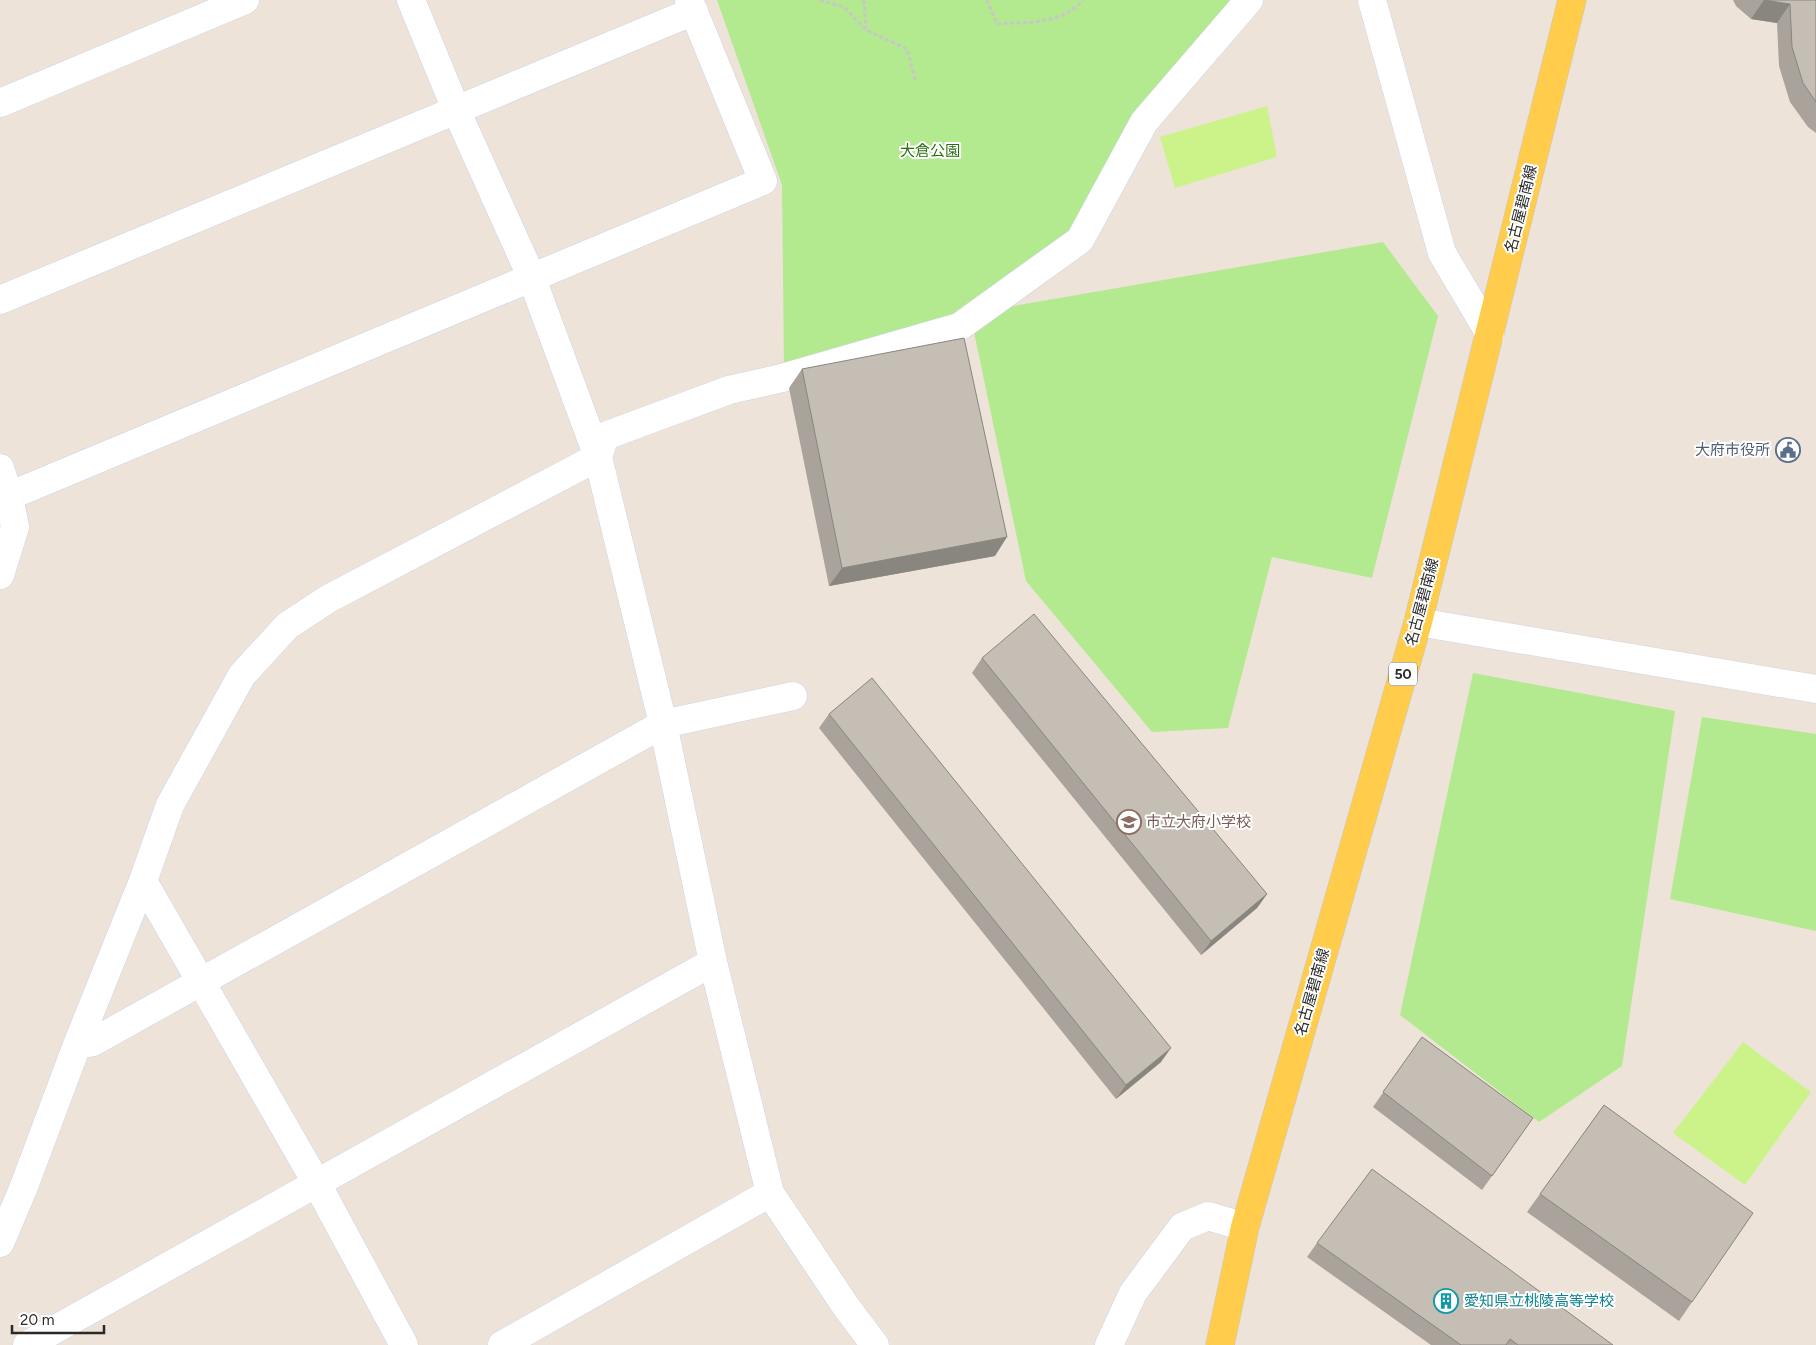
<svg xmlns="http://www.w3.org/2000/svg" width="1816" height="1345" font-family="Figtree,'Noto Sans JP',sans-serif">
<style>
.green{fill:#b3ea8f}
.pitch{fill:#ccf38a}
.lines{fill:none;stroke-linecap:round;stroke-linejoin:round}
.minor-casing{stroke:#ced3e4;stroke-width:29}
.tertiary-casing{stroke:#ced3e4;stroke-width:29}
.primary-casing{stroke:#c7c7c7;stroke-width:29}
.path{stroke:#c7c7c7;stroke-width:3;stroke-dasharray:4 2.5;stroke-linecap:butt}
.minor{stroke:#fff;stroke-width:28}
.tertiary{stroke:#fff;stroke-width:28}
.primary{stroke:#ffcc4c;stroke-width:28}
.wall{fill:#a9a39c}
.shaded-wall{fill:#89857f}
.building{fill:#c4beb5;stroke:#89857f}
.labels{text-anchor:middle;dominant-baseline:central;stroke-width:4;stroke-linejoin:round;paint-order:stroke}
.shield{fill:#fff;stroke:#696969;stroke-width:1}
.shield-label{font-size:14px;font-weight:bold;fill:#292929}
.park-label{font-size:15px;fill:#2a6d12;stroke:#fff}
.street-label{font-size:15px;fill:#292929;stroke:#fff}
.service-label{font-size:15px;fill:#4e5e75;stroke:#fff;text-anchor:end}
.education-label{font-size:15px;fill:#785e54;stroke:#fff;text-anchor:start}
.culture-label{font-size:15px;fill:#0d838f;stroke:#fff;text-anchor:start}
</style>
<rect width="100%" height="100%" fill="#ede3d9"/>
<path class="green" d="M717,0H1234L1075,232L957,318L784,364L782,185Z
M1383,242L1438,316L1372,578L1272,557L1228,728L1152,732L1026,581L974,332L990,310Z
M1473,673L1675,711L1622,1066L1539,1122L1400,1015Z
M1702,717L1816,734V931L1670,899Z"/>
<path class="pitch" d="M1267,106L1277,157L1175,188L1160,137Z
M1743,1042L1811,1092L1745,1185L1673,1133Z"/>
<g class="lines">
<defs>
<path id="minor" d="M411,0L457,112L531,276L598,457L663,724L713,962L770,1193L847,1308L875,1345
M1372,0L1442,253L1490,334
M0,103L245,0
M0,300L694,11
M0,468L9,496L15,527L0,575
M9,496L763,181L689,0
M143,881L316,1182L404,1345
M77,1045L93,1042L663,724L793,696
M0,1243L23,1189L77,1045L143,881L170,805L242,675L287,626L328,599L598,457L605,436L729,390L782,378L959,327L1080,240L1144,122L1249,0
M27,1345L713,962
M502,1345L770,1193
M1109,1345L1133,1293L1182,1227L1208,1216L1245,1227"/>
<path id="tertiary" d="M1418,622L1816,689"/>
<path id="primary" d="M1220,1345L1245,1227L1418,622L1572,0"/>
</defs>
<use href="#minor" class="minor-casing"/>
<use href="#tertiary" class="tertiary-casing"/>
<use href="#primary" class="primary-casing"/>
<path class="path" d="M820,0L844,7L866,30L907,49L916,82
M864,0L866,29
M987,0L997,24C1028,22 1061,25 1083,0"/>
<use href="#minor" class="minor"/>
<use href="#tertiary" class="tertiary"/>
<use href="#primary" class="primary"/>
</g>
<path class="wall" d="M1733,0H1816V133L1808,127L1790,102L1779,66L1777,23L1751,19L1736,6Z
M802,369L995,556L829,586L789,388Z
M982,658L1267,894L1257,908L1201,955L972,673Z
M829,714L1161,1062L1116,1099L819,728Z
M1422,1037L1533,1118L1482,1190L1373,1107Z
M1604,1105L1692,1302L1679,1321L1527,1212Z
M1317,1243L1613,1345H1431L1307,1257Z"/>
<path class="shaded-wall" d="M1764,0L1790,4L1777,23L1751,19Z
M1007,537L995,556L829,586L842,568Z
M1267,894L1257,908L1201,955L1211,941Z
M1171,1048L1161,1062L1116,1099L1126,1085Z"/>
<path class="building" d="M1764,0H1816V102L1803,83L1792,47L1790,4Z
M964,338L1007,537L842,568L802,369Z
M1034,614L1267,894L1211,941L982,658Z
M872,678L1171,1048L1126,1085L829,714Z
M1422,1037L1533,1118L1492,1176L1383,1092Z
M1604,1105L1753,1213L1692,1302L1540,1194Z
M1372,1169L1613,1345H1518L1510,1339L1506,1345H1461L1317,1243Z"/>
<defs>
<symbol id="civic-ring" viewBox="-11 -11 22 22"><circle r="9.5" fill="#fff" stroke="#5c6f8a" stroke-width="1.5"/><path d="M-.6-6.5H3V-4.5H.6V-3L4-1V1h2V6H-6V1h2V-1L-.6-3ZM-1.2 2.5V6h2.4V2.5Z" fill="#5c6f8a"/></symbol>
<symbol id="school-ring" viewBox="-11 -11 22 22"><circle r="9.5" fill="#fff" stroke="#8d6e63" stroke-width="1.5"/><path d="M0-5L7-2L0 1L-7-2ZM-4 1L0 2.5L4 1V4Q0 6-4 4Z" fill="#8d6e63"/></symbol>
<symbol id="building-ring" viewBox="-11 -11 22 22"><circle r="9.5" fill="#fff" stroke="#0f9aa8" stroke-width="1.5"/><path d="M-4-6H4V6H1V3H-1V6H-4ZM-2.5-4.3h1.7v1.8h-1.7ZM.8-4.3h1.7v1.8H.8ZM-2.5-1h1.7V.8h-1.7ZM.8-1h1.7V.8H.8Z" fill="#0f9aa8"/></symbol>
</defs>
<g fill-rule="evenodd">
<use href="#civic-ring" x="1774" y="436" width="28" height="28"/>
<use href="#school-ring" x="1115" y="808" width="28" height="28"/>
<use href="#building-ring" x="1432" y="1287" width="28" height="28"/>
</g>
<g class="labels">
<rect class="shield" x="1389" y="662.5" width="28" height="23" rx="4"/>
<g class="shield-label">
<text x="1403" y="674">50</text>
</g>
<g class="park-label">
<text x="930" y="151">大倉公園</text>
</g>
<g class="street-label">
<text transform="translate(1521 209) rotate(-76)">名古屋碧南線</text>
<text transform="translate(1422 602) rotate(-75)">名古屋碧南線</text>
<text transform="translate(1312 992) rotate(-74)">名古屋碧南線</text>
</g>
<g class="service-label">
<text x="1770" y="450">大府市役所</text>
</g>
<g class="education-label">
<text x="1146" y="822">市立大府小学校</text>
</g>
<g class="culture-label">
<text x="1464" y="1301">愛知県立桃陵高等学校</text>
</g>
</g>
<path d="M12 1325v8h92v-8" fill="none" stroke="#292929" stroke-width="2.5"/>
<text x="20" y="1325" font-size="15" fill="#292929" stroke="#ffffff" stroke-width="4" paint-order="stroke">20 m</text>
</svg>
